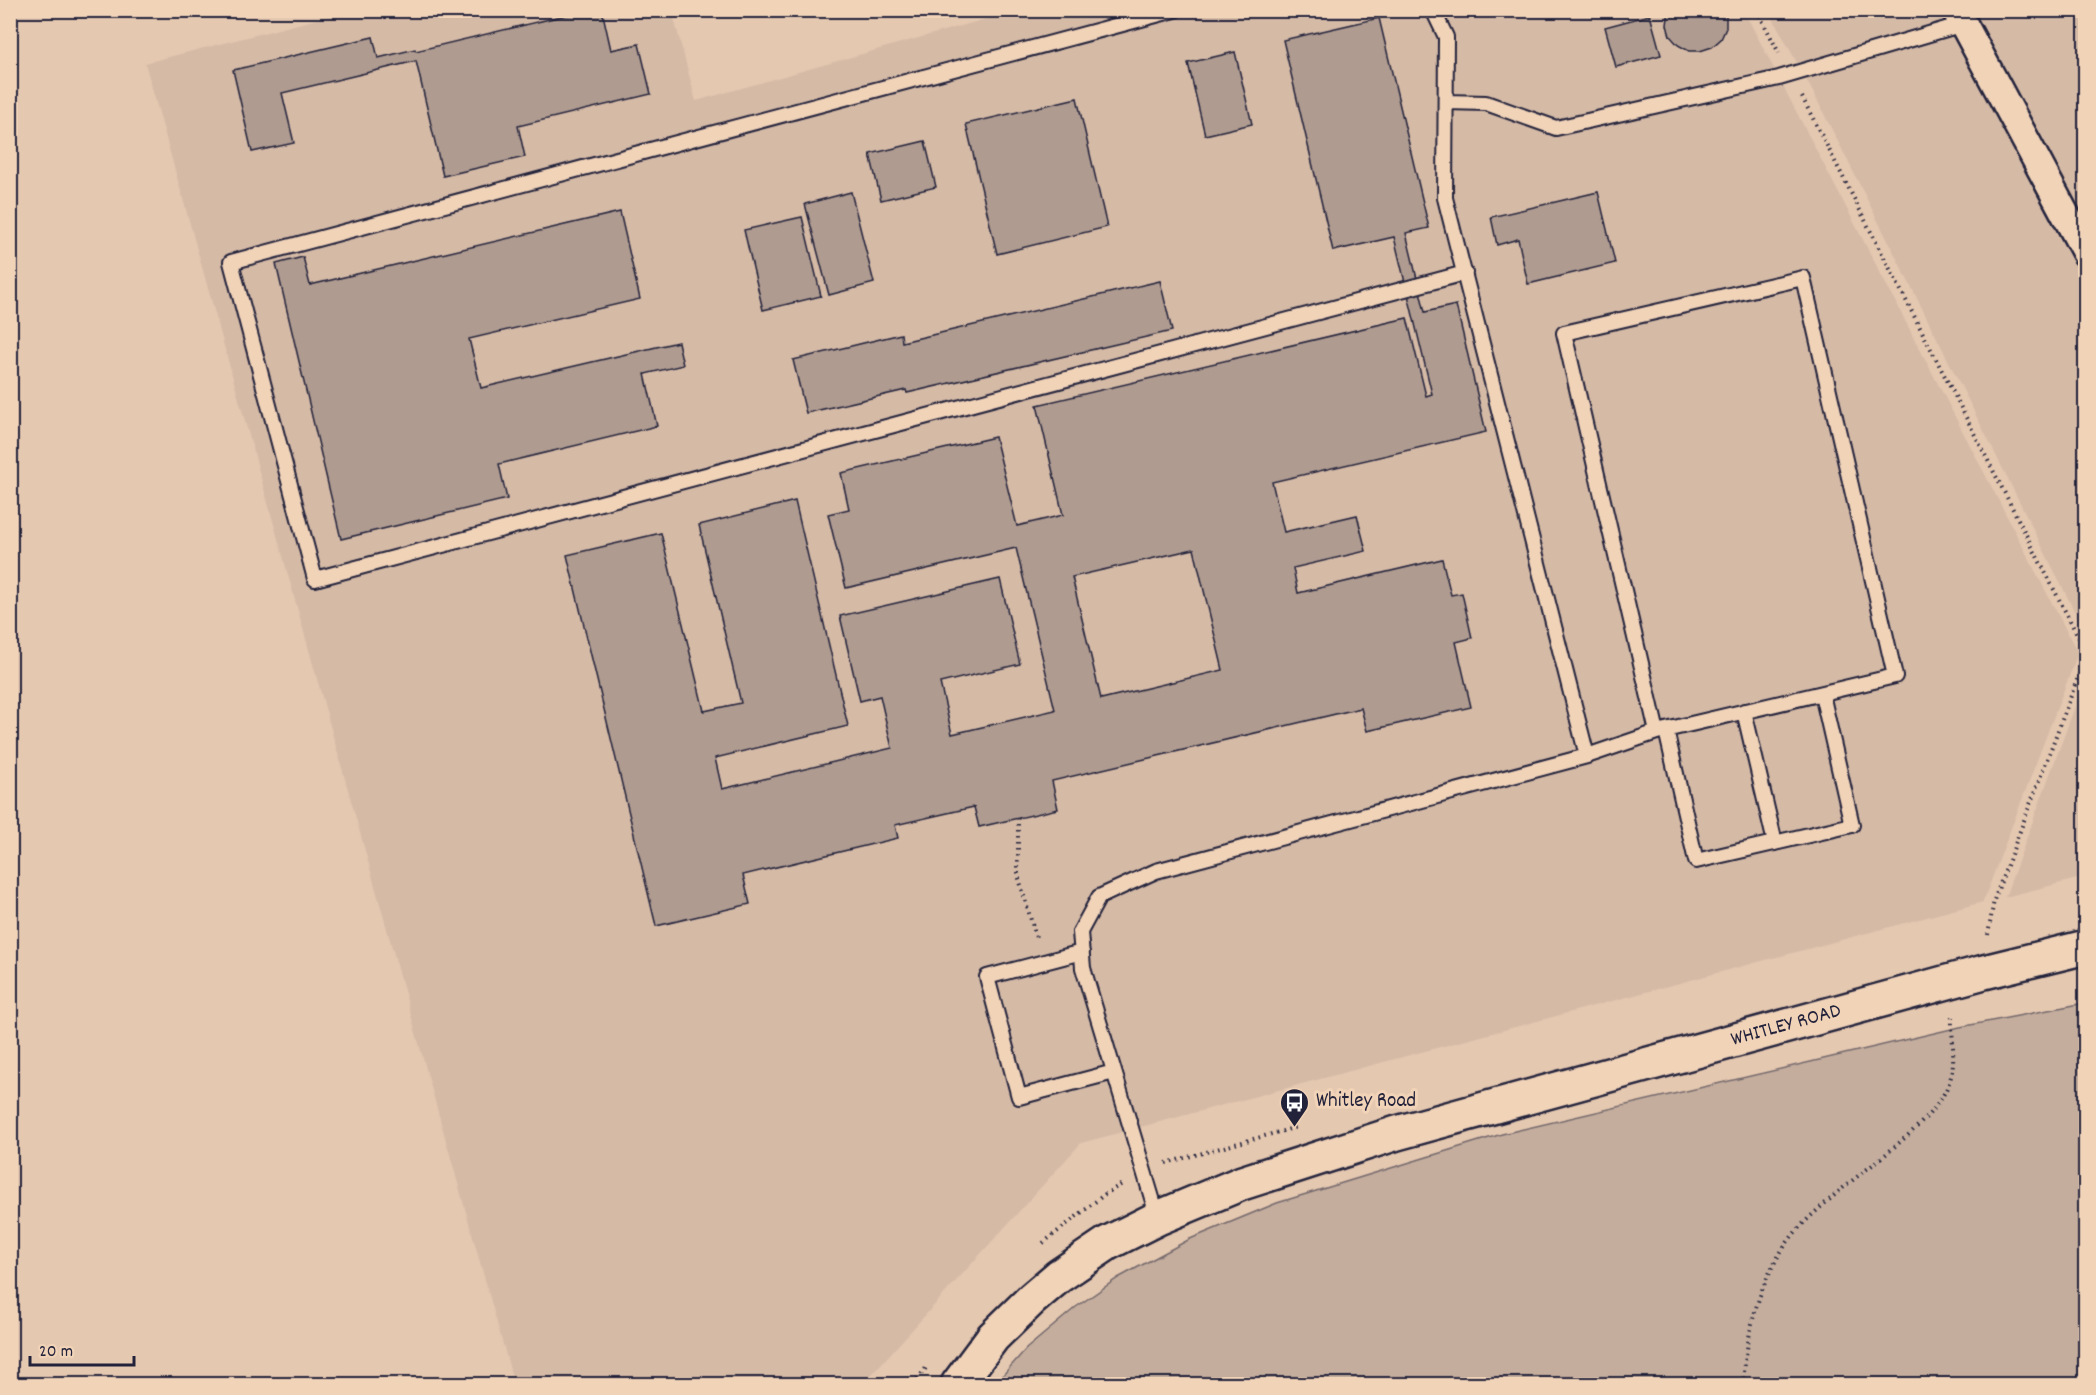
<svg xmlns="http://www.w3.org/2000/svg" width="2096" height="1395" font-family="Dekko,sans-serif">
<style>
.built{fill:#d5baa6}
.green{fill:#c4ad9d;stroke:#73686c;stroke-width:1.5}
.building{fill:#af9b90;stroke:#22223b;stroke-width:1.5;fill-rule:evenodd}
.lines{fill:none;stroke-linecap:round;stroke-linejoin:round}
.lane-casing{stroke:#22223b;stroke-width:18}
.street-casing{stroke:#22223b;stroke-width:32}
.primary-casing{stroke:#22223b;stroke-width:38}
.path{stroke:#22223b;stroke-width:4;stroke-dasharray:1.5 4.5;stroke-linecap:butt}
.lane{stroke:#f1d3b8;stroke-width:14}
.street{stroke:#f1d3b8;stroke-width:27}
.primary{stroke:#f1d3b8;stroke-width:33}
.labels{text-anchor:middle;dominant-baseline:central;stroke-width:6;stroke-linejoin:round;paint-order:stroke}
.street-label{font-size:21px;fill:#22223b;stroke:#f1d3b8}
.poi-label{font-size:21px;fill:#22223b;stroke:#f1d3b8;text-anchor:start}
</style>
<rect width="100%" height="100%" fill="#e5c8b0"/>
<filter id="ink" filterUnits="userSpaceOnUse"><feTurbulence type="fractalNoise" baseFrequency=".0167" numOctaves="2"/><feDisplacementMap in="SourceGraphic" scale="12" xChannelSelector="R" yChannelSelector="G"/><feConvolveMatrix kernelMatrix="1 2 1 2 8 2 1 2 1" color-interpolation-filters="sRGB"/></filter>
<g filter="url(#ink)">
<path class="built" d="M349,11H672L696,101L1014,11H1744L2078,653L1983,902L1081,1143L863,1384H514L145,63Z
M1769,11H2085V632L1814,94Z
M2085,679V877L2005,897Z"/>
<path class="green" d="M2085,1003V1384H995L1026,1349L1076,1307L1118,1278L1190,1239L1277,1203L1502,1134L1960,1027Z"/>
<path class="building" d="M587,10H602L611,50L639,44L651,94L518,126L525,157L443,176L416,61L282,93L294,143L252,152L233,70L373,37L378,58L415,49L416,51Z
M1669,10H1724L1726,16V28L1721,39L1712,47L1700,51H1689L1678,45L1670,36L1667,25Z
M1650,15L1661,55L1616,67L1605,27Z
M1379,18L1429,228L1406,233L1425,312L1456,305L1486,432L1272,482L1284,532L1357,515L1366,551L1293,568L1298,593L1442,559L1451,595L1462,593L1472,638L1456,642L1471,707L1367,731L1361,708L1052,781L1058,809L979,827L974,807L895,825L898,838L743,875L750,904L656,926L567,555L661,533L704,711L741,703L699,525L795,501L848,726L715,758L722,789L892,748L880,696L860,701L840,616L1000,579L1020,664L940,683L952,734L1055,710L1016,548L846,588L828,514L849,509L841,473L995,437L1017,526L1063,515L1037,405L1407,318L1426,396L1432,394L1394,237L1333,251L1283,40ZM1194,549L1223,670L1101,699L1072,577Z
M1235,52L1252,124L1205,135L1188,63Z
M1077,98L1107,227L997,254L966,124Z
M925,141L936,187L881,200L870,154Z
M851,192L874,283L829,295L805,204Z
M1598,192L1615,263L1528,284L1518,239L1497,245L1491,217Z
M620,212L640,299L469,339L481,388L678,342L683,365L645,374L657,426L499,464L507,499L341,539L276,264L303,257L310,285Z
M802,217L821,296L763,310L744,230Z
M1160,281L1172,331L907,393L906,390L806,413L793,360L901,334L902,342Z"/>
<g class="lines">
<defs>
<path id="lane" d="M1175,10L231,262L315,579L1465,273
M1433,10L1446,37L1445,198L1587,756
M1446,102L1486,103L1556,128L1779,78L1963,24
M1744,711L1775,843
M1666,730L1696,861L1852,825L1822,694
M1082,952L987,977L1019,1097L1114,1072
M1158,1218L1083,968L1080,932L1099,897L1156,871L1587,756L1657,732L1895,676L1803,278L1564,333L1657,732"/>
<path id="street" d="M1956,10L2086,253"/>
<g id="primary">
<path id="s1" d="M958,1384L993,1337L1032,1299L1059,1276L1108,1243L1158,1218L1242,1183L1397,1133L1984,972L2086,947"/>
</g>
</defs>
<use href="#lane" class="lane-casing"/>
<use href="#street" class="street-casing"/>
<use href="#primary" class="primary-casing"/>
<path class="path" d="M1757,10L1779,53
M1802,97L2086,652
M1018,818V875L1037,941
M1988,935L1994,900L2086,656
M1166,1163L1297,1127
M1043,1243L1105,1194L1124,1183
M914,1384L926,1368
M1743,1384C1747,1332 1759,1277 1793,1235C1805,1220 1821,1207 1836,1194C1854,1178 1875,1164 1893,1148C1913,1131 1939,1109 1949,1083C1957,1062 1951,1036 1952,1015"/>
<use href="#lane" class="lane"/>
<use href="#street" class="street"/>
<use href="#primary" class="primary"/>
</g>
</g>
<defs>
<symbol id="bus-pin" viewBox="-11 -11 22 30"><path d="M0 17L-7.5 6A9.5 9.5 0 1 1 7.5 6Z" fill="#22223b" stroke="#f1d3b8"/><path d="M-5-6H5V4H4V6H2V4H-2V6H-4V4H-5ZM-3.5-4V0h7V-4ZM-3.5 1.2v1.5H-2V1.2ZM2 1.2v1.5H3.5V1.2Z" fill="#fff"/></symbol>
</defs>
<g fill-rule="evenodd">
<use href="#bus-pin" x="1278" y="1086" width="33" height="45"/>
</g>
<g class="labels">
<g class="street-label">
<text stroke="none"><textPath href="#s1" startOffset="921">WHITLEY ROAD</textPath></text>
</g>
<g class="poi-label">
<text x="1316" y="1102">Whitley Road</text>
</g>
</g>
<rect width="2096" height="1395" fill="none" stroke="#f1d3b8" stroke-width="36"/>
<rect x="18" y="18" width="2060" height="1359" fill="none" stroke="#22223b" stroke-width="2" filter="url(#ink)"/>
<path d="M30 1356v9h104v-9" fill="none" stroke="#22223b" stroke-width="3"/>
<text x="39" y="1356" font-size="18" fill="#22223b" stroke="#f1d3b8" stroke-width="4.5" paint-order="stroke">20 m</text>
</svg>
